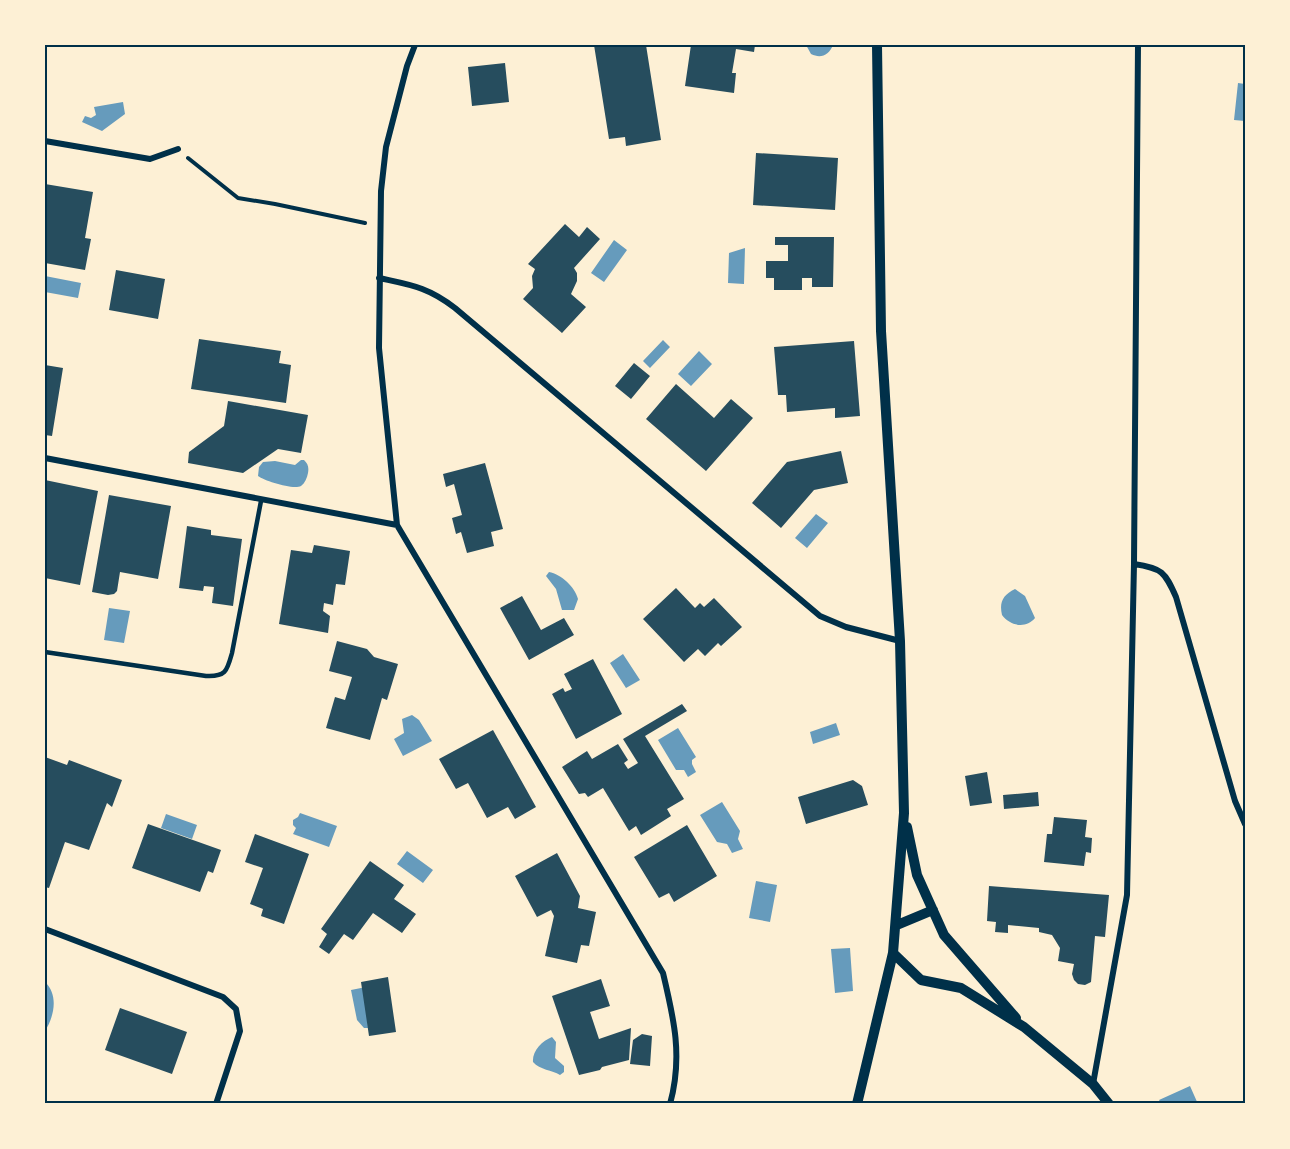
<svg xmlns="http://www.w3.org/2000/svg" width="1290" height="1149" font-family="Rubik,sans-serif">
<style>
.water{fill:#669bbc}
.building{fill:#264d5e}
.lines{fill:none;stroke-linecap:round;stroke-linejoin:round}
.path{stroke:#003049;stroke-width:4}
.service{stroke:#003049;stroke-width:4.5}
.minor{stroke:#003049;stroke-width:6}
.tertiary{stroke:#003049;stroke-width:10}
.neatline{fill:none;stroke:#003049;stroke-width:2}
</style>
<rect width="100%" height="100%" fill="#fdf0d5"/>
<path class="water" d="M806,45H833C829,55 821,59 811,54Z
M1238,83L1245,84V121L1234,120Z
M123,102L125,114L102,131L82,122L85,116L91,118L96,115L94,107Z
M614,240L627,250L604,282L591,273Z
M745,248L744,284L728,283L729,253Z
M45,276L81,283L78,298L45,292Z
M663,340L670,347L650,368L643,361Z
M699,351L712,364L691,386L678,374Z
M301,460H304C308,464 309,467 308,473C307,478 305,483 301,486C293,490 265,481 258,476L259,467L263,462L275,461L295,465Z
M816,514L828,523L807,548L795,538Z
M549,572C561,574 575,587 578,599L574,610H562L556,589L546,576Z
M1015,589L1025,596L1035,618C1026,629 1010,626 1002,615C999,602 1003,595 1015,589Z
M109,608L130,611L124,643L104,640Z
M623,654L640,680L626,688L610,663Z
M412,715L419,720L432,741L403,756L394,739L404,733L402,719Z
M836,723L840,735L813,744L810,732Z
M678,728L696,757L692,760V764L696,772L688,777L684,770H676L658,740Z
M722,802L740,831L738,839L743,849L732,853L727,844L717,842L700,815Z
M300,813L337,826L329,847L293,834L296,828L293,825V820L298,817Z
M166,814L197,825L192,839L161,828Z
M407,851L433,870L423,883L397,864Z
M756,881L777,885L770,922L749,918Z
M850,948L853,991L835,993L831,949Z
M45,982C59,995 54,1017 45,1031Z
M366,987L368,1028H364L357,1020L351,990Z
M552,1037L556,1042L555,1058L564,1066V1072L560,1075C552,1070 540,1070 533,1062C532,1051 542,1041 552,1037Z
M1190,1086L1198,1104H1161L1159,1100Z"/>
<path class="building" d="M594,45H646L661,140L626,146L625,137L609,139Z
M691,45H755L754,52L736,49L732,73H736L734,93L685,86Z
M505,63L509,102L472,106L468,67Z
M756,153L838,158L835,210L753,205Z
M45,184L93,192L85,238L91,239L85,270L45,263L47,215H45Z
M565,224L579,237L587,227L600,239L574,268L577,273V281L571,294L586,307L562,333L523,299L533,288L532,276L535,269L528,264Z
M775,237H834L833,287H812V278H802V290H774V278H766V261H788V245H775Z
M116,270L165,279L158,319L109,310Z
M199,339L281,351L279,363L291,365L286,403L191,389Z
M854,341L860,416L835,418V408L787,412L786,395H778L774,347Z
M634,363L650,376L631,399L615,386Z
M45,365L63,368L52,436L45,435Z
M676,384L714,418L731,399L753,418L706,471L646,419Z
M228,401L308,415L301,453L278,449L243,473L188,463L189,452L224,426Z
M841,451L848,483L814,490L781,528L752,503L787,462Z
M485,463L503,529L491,532L494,546L467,553L461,532L456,534L452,518L462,515L454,484L446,487L443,474Z
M45,480L98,491L80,585L45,578Z
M109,495L171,506L158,579L120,572L117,591L114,594L108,595L92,592Z
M187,526L211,530V535L242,539L233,606L212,603L214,587L204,586L203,591L179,588Z
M314,545L350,551L345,585L336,584L333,605L324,603L323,611L330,616L328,633L279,624L291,550L312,553Z
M676,588L695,608L700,603L704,607L714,598L742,627L721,646L718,643L705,656L698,649L684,662L643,619Z
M522,596L541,630L564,618L574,635L529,660L500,608Z
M337,641L367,649L374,657L398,664L387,700L382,698L370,740L326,728L335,697L345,700L352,677L329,671Z
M593,659L622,714L576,739L552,694L563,688L565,692L572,689L564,674Z
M682,704L687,711L645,736L684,799L667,809L671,816L641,835L636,826L629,831L603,788L588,797L585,793L579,794L562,767L587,751L592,759L618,744L628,760L624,763L628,769L638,763L623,739Z
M493,730L536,807L515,819L508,807L487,818L468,783L456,789L439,759Z
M45,757L67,765L69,760L122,780L112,807L107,803L89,850L65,842L49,888L45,887Z
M987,772L992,803L970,806L965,776Z
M853,780L862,786L868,805L806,824L798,797Z
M1038,792L1039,806L1004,809L1003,795Z
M1054,817L1087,820L1085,837L1092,838L1091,853L1086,852L1084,866L1044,862L1047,834H1052Z
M148,824L221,850L213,873L208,871L200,892L132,868Z
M687,825L717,876L674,902L669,893L659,898L634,857Z
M255,834L309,854L284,924L261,916L263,909L250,904L263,868L245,862Z
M557,853L580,896L578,908L596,912L589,946L581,945L577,963L545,956L554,916L551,910L537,917L515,876Z
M370,861L404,885L394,899L416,914L402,933L373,913L353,940L344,934L329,954L319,947L327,934L321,929Z
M989,886L1109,895L1105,937L1095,936L1091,982L1085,985L1078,984L1074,980L1072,974L1074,964L1058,961L1060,948L1052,935L1039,932V928L1008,925V933L995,932L996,922L987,921Z
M388,977L396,1032L369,1036L361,982Z
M601,979L610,1006L590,1012L599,1039L631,1028L629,1060L602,1067L600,1070L579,1075L552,996Z
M120,1008L187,1032L172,1074L105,1050Z
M642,1034L652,1036L650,1066L630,1064L633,1040Z"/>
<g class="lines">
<path class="path" d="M188,158L238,198L275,204L365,223"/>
<path class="service" d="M45,652L206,676C226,677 227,671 232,653L261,501"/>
<path class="minor" d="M415,45L407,66L386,147L381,191L379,348L397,525L663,973C674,1019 683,1057 670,1104
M45,141L150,159L178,149
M379,278C411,285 428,287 455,308L820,616L846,627L900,641
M45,458L397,525
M1134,564C1162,568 1165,572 1176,597L1235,801L1245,824
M45,929L223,997L236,1009L240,1031L216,1104
M1093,1084L1127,895L1134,564L1138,45"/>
<path class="tertiary" d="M907,827L917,875L944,935L1016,1018
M897,925L933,910
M893,953L921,980L961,988L1024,1027L1093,1084L1109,1104
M857,1104L893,953L904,813L900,641L881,331L877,45"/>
</g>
<rect width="1290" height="1149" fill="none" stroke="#fdf0d5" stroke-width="93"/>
<rect x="46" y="46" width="1198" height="1056" class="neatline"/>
</svg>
